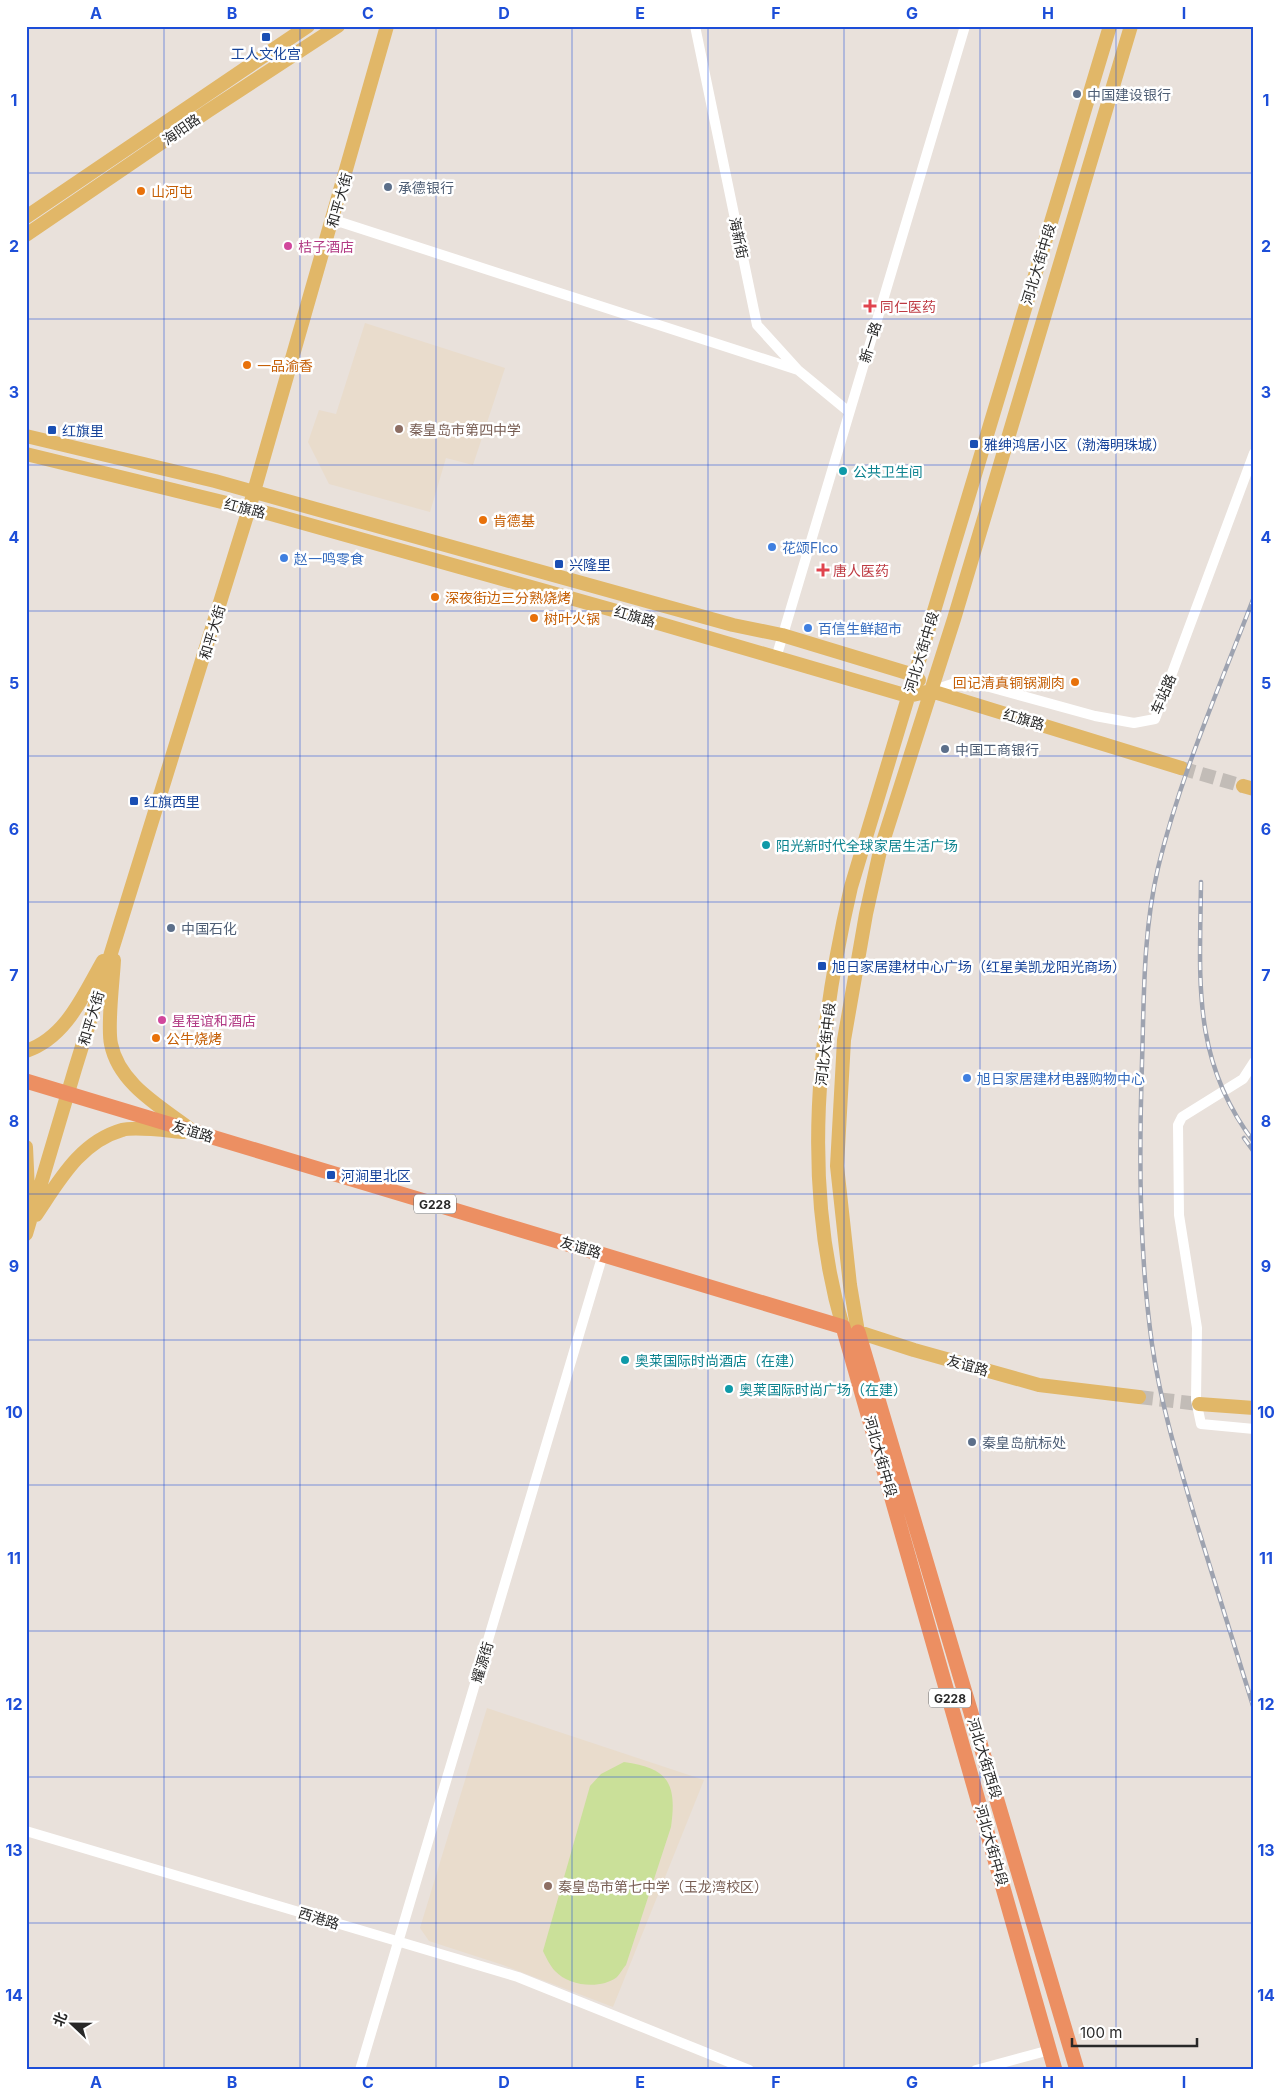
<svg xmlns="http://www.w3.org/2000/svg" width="1280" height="2096" font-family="Inter,'Noto Sans SC',sans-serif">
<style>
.education{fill:#e9dccc}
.pitch{fill:#cae099}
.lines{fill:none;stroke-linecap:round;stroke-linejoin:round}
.major-tunnel{stroke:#c2bcb7;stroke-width:14;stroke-dasharray:14 7;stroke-linecap:butt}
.minor{stroke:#fff;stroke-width:10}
.major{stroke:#e1b768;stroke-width:14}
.highway{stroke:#ec8f62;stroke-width:15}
.rail-casing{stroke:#9ea3b0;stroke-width:4.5}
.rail{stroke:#fff;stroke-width:2.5;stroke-dasharray:8;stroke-linecap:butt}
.grid{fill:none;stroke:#1d4ed8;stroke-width:1;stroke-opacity:0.55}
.transit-dot{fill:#1a4fb4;stroke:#fff;stroke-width:2}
.service-dot{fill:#5c6f8a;stroke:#fff;stroke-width:2}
.food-dot{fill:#e8710a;stroke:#fff;stroke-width:2}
.hotel-dot{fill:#d1479c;stroke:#fff;stroke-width:2}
.health-dot{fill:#e0444e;stroke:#fff;stroke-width:2}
.education-dot{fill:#8d6e63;stroke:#fff;stroke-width:2}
.culture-dot{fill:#0f9aa8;stroke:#fff;stroke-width:2}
.shop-dot{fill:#3f7fe0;stroke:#fff;stroke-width:2}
.labels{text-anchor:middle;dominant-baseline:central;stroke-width:5;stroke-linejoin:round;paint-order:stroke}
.shield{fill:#fff;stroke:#686868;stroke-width:1}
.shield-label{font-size:12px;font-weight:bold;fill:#282828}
.transit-label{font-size:14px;fill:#164399;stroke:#fff;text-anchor:start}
.service-label{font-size:14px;fill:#4e5e75;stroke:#fff;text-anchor:start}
.street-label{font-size:14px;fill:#282828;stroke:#fff}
.food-label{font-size:14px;fill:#c56008;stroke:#fff;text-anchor:start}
.hotel-label{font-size:14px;fill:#b23c85;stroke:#fff;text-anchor:start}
.health-label{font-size:14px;fill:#be3a42;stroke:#fff;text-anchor:start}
.education-label{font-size:14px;fill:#785e54;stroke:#fff;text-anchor:start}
.culture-label{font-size:14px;fill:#0d838f;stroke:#fff;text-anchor:start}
.shop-label{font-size:14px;fill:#366cbe;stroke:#fff;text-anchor:start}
.neatline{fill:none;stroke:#1d4ed8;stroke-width:2}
.grid-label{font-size:16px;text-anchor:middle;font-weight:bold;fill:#1d4ed8}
</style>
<rect width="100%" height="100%" fill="#e9e1db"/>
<path class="education" d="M365,323L505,368L473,465L446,458L430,512L329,484L308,442L319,410L336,414Z
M487,1708L704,1780L613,2007L503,1965L429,1941L420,1928Z"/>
<path class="pitch" d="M624,1762C669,1768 677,1784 671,1827L626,1965C623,1968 620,1974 617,1977C600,1990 569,1986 555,1971C550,1966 546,1957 543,1951L590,1786L601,1774Z"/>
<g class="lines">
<path class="major-tunnel" d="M1181,768L1243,786
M1139,1397L1199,1404"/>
<path class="minor" d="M695,26L757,325L798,370L849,412
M334,220L798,370
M776,658L965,26
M931,691L964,680L1095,716L1134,723L1155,719L1254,453
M1254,1062L1243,1079L1182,1117L1178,1125L1179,1215L1197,1328L1196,1400L1201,1424L1254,1429
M26,1831L518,1977L749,2070
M360,2070L603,1254
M976,2070L1050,2050"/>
<path class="major" d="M1110,26L851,887C818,1030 801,1184 843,1327L914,1350L1039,1385L1139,1397
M26,217L308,26
M26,235L208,111L338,26
M26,436L215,481L733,625L782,635L914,675L919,680
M26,454L271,514L627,614L908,696L931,691L1181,768
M1243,786L1254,789
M114,960C113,981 107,1025 111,1044C119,1084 160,1106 190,1129
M26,1051C66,1038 84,994 103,961
M26,1147L29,1212
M36,1215C59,1181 80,1142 122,1130C134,1126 170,1131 184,1132
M26,1234L75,1069L249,509L387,26
M858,1332L850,1285L837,1166L844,1040L866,914L880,851L954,619L1131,26
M1199,1404L1254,1408"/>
<path class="highway" d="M26,1081L843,1327L1055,2070
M858,1332L1077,2070"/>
<defs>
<path id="rail" d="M1254,597C1220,686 1180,776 1158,868C1143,932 1144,998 1142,1063C1139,1157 1139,1251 1152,1344C1161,1407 1180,1467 1198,1528C1217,1588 1235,1649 1254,1709
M1201,882C1200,979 1191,1060 1254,1142
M1244,1138L1254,1152"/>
</defs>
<use href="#rail" class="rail-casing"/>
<use href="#rail" class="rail"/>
</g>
<path class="grid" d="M164,26V2070M300,26V2070M436,26V2070M572,26V2070M708,26V2070M844,26V2070M980,26V2070M1116,26V2070M26,173H1254M26,319H1254M26,465H1254M26,611H1254M26,756H1254M26,902H1254M26,1048H1254M26,1194H1254M26,1340H1254M26,1485H1254M26,1631H1254M26,1777H1254M26,1923H1254"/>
<g class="transit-dot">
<rect x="261" y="32" width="10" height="10" rx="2.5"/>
<rect x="47" y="425" width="10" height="10" rx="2.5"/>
<rect x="969" y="439" width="10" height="10" rx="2.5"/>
<rect x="554" y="559" width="10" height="10" rx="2.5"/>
<rect x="129" y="796" width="10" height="10" rx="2.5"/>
<rect x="817" y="961" width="10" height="10" rx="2.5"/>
<rect x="326" y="1170" width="10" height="10" rx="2.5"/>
</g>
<g class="service-dot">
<circle cx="1077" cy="94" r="5"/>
<circle cx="388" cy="187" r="5"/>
<circle cx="945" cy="749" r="5"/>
<circle cx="171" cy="928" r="5"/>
<circle cx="972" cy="1442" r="5"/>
</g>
<g class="food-dot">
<circle cx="141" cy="191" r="5"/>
<circle cx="247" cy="365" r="5"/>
<circle cx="483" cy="520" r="5"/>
<circle cx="435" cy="597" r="5"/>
<circle cx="534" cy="618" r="5"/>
<circle cx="1075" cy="682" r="5"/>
<circle cx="156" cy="1038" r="5"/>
</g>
<g class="hotel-dot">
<circle cx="288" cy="246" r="5"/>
<circle cx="162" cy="1020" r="5"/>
</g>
<g class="health-dot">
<path d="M867.5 298.5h5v5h5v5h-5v5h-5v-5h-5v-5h5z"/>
<path d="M820.5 562.5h5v5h5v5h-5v5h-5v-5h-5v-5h5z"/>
</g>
<g class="education-dot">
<circle cx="399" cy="429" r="5"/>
<circle cx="548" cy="1886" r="5"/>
</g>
<g class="culture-dot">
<circle cx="843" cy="471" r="5"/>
<circle cx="766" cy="845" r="5"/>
<circle cx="625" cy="1360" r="5"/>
<circle cx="729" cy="1389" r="5"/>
</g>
<g class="shop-dot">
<circle cx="772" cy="547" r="5"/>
<circle cx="284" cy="558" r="5"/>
<circle cx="808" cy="628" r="5"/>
<circle cx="967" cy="1078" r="5"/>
</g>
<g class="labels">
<g class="shield">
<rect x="414" y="1194.5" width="42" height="19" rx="4"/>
<rect x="929" y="1688.5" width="42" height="19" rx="4"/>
</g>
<g class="shield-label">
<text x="435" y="1204">G228</text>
<text x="950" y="1698">G228</text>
</g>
<g class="transit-label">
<text x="266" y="53" text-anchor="middle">工人文化宫</text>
<text x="62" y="430">红旗里</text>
<text x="984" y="444">雅绅鸿居小区（渤海明珠城）</text>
<text x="569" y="564">兴隆里</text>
<text x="144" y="801">红旗西里</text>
<text x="832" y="966">旭日家居建材中心广场（红星美凯龙阳光商场）</text>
<text x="341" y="1175">河涧里北区</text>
</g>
<g class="service-label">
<text x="1087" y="94">中国建设银行</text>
<text x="398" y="187">承德银行</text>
<text x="955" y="749">中国工商银行</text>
<text x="181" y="928">中国石化</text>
<text x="982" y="1442">秦皇岛航标处</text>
</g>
<g class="street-label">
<text transform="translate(181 129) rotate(-35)">海阳路</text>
<text transform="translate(339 200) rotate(-74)">和平大街</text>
<text transform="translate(739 238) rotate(78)">海新街</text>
<text transform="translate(1038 264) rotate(-73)">河北大街中段</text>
<text transform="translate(870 342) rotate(-73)">新一路</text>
<text transform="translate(245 508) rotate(14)">红旗路</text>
<text transform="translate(635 616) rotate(16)">红旗路</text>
<text transform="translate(212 632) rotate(-73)">和平大街</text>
<text transform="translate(921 652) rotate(-73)">河北大街中段</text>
<text transform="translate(1163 694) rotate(-67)">车站路</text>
<text transform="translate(1024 719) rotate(16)">红旗路</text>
<text transform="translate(91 1018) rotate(-73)">和平大街</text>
<text transform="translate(825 1044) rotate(-84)">河北大街中段</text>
<text transform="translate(193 1131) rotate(17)">友谊路</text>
<text transform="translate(581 1247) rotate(17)">友谊路</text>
<text transform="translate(968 1365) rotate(16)">友谊路</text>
<text transform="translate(881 1456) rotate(74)">河北大街中段</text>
<text transform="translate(482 1662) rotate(-73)">耀源街</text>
<text transform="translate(985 1758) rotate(73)">河北大街西段</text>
<text transform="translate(992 1845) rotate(74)">河北大街中段</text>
<text transform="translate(319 1918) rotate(17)">西港路</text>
</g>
<g class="food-label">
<text x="151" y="191">山河屯</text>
<text x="257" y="365">一品渝香</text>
<text x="493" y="520">肯德基</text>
<text x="445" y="597">深夜街边三分熟烧烤</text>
<text x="544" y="618">树叶火锅</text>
<text x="1065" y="682" text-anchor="end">回记清真铜锅涮肉</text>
<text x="166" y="1038">公牛烧烤</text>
</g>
<g class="hotel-label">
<text x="298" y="246">桔子酒店</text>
<text x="172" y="1020">星程谊和酒店</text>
</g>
<g class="health-label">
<text x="880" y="306">同仁医药</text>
<text x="833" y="570">唐人医药</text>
</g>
<g class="education-label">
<text x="409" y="429">秦皇岛市第四中学</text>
<text x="558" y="1886">秦皇岛市第七中学（玉龙湾校区）</text>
</g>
<g class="culture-label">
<text x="853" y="471">公共卫生间</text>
<text x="776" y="845">阳光新时代全球家居生活广场</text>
<text x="635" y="1360">奥莱国际时尚酒店（在建）</text>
<text x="739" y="1389">奥莱国际时尚广场（在建）</text>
</g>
<g class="shop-label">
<text x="782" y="547">花颂Flco</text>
<text x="294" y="558">赵一鸣零食</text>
<text x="818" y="628">百信生鲜超市</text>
<text x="977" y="1078">旭日家居建材电器购物中心</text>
</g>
</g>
<rect width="1280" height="2096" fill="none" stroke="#ffffff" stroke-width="55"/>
<g transform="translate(72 2024) rotate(292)" stroke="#ffffff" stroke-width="4" paint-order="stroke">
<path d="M0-4L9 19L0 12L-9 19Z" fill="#282828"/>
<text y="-8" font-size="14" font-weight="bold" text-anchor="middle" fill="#282828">北</text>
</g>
<path d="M1072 2038v8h125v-8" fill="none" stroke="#282828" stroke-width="2.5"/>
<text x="1080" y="2038" font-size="15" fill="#282828" stroke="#ffffff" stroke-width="4" paint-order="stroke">100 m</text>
<rect x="28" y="28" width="1224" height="2040" class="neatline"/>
<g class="grid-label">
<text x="96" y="19">A</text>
<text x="232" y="19">B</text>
<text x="368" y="19">C</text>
<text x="504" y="19">D</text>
<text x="640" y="19">E</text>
<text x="776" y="19">F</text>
<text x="912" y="19">G</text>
<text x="1048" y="19">H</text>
<text x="1184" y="19">I</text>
<text x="14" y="106">1</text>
<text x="1266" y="106">1</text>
<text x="14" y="252">2</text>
<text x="1266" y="252">2</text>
<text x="14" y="398">3</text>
<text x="1266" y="398">3</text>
<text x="14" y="543">4</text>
<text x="1266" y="543">4</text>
<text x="14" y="689">5</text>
<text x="1266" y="689">5</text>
<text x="14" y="835">6</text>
<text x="1266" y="835">6</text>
<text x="14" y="981">7</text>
<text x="1266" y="981">7</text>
<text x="14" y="1127">8</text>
<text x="1266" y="1127">8</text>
<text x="14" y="1272">9</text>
<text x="1266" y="1272">9</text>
<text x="14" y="1418">10</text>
<text x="1266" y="1418">10</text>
<text x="14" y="1564">11</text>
<text x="1266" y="1564">11</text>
<text x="14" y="1710">12</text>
<text x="1266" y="1710">12</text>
<text x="14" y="1856">13</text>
<text x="1266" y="1856">13</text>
<text x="14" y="2001">14</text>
<text x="1266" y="2001">14</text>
<text x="96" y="2088">A</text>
<text x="232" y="2088">B</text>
<text x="368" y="2088">C</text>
<text x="504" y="2088">D</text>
<text x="640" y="2088">E</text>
<text x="776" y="2088">F</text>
<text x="912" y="2088">G</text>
<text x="1048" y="2088">H</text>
<text x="1184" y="2088">I</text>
</g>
</svg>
